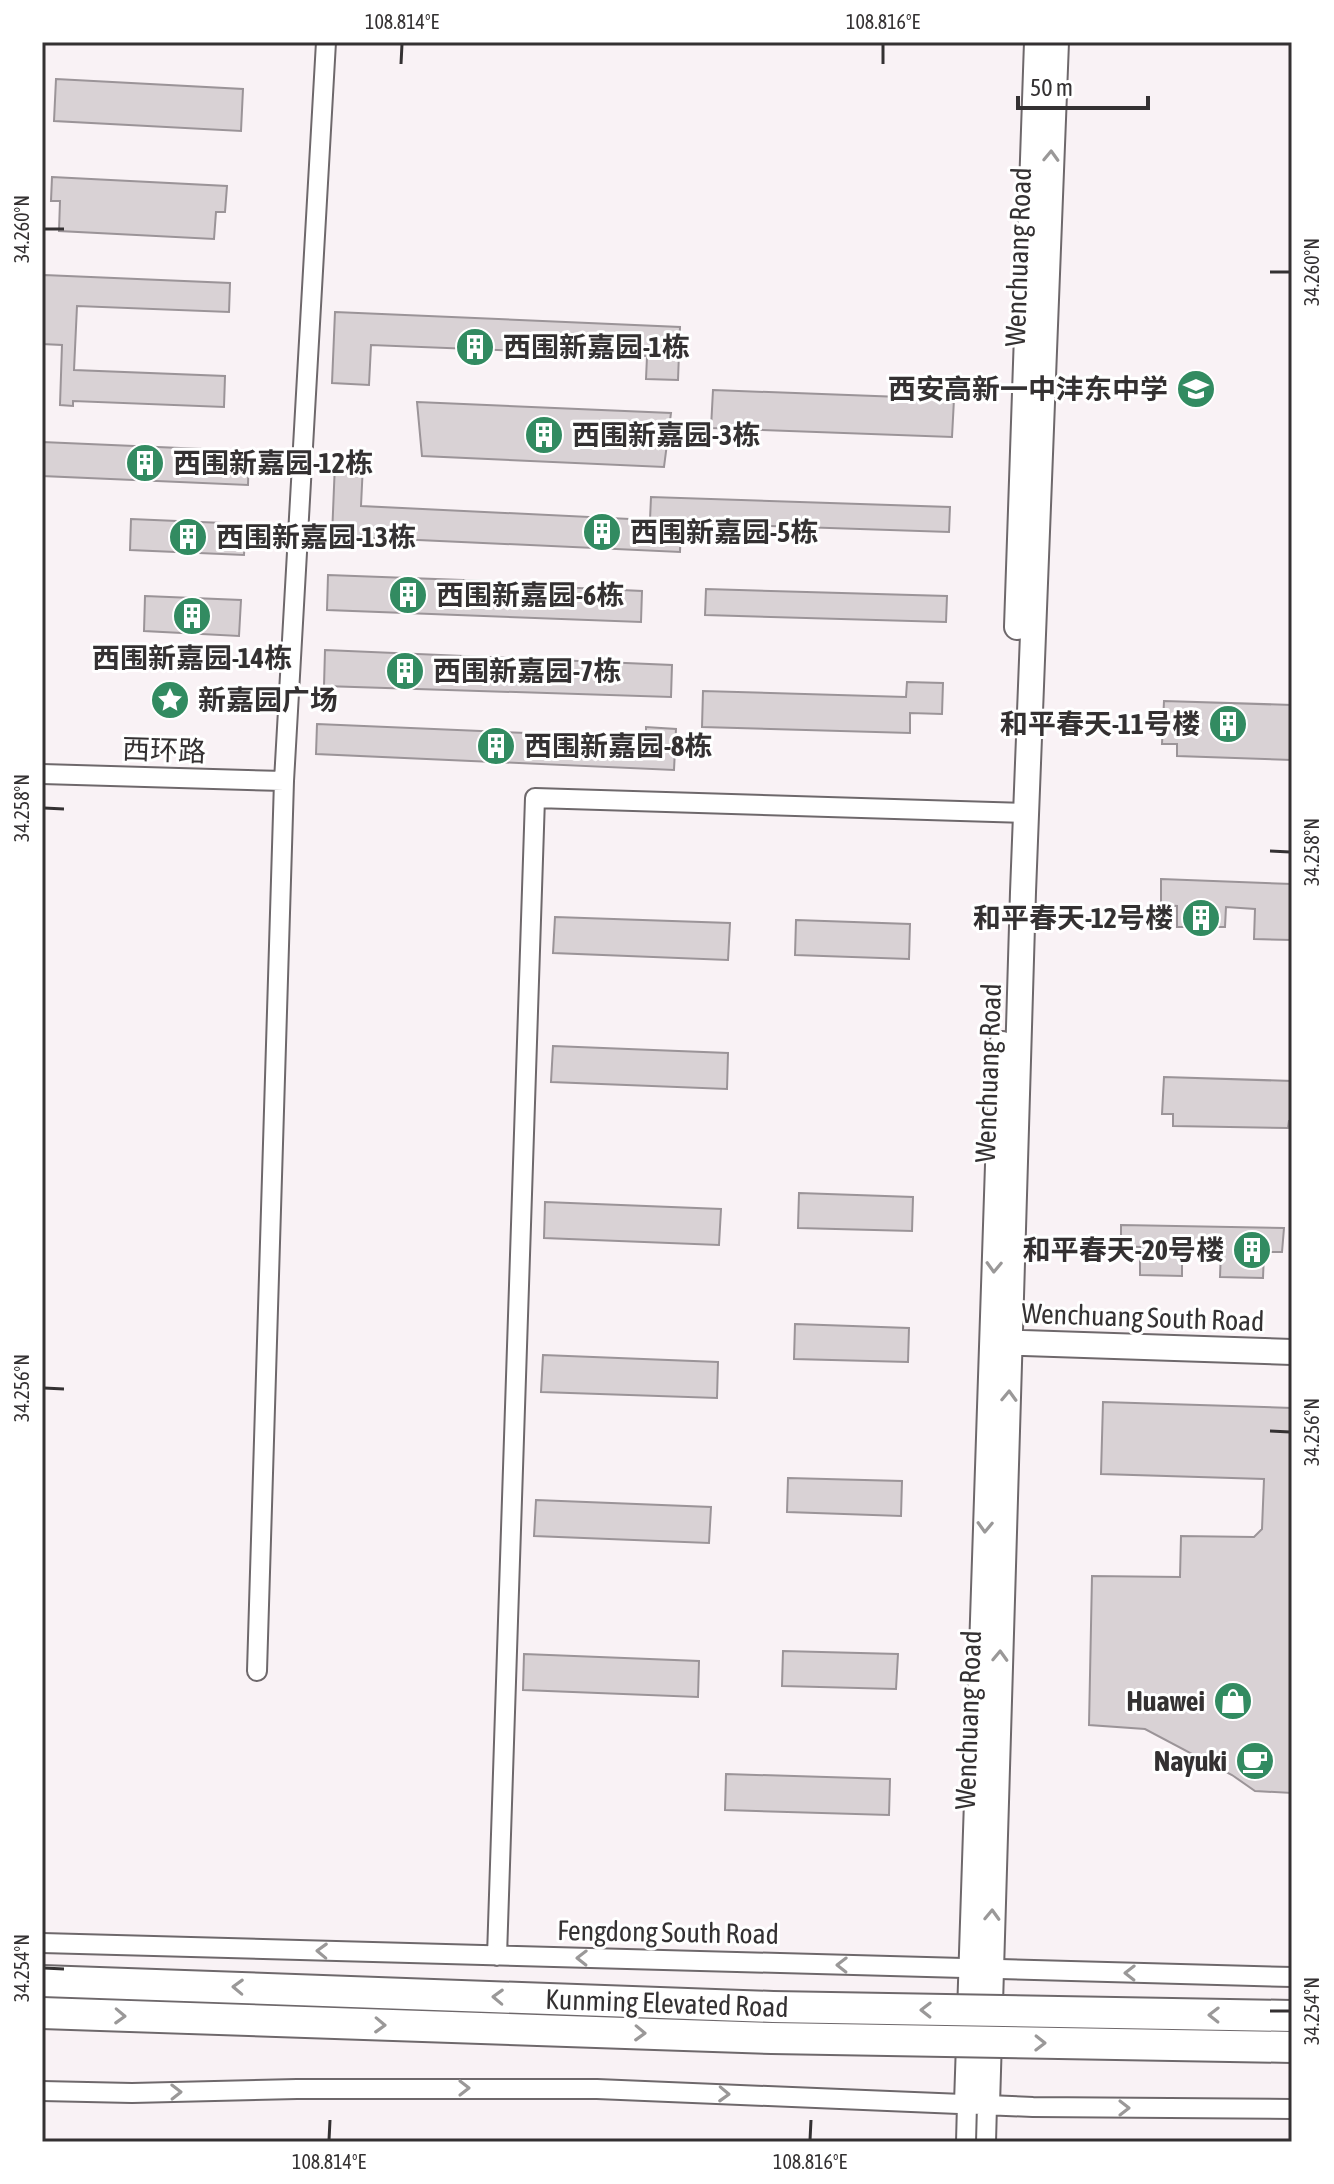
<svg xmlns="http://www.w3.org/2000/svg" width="1334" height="2184" font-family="'Asap Condensed','Noto Sans SC',sans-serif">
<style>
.building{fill:#d9d2d5;stroke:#9b9498;stroke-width:2}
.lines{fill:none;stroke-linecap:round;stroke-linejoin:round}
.minor-casing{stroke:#6e686b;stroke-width:22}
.tertiary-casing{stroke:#6e686b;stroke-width:28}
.minor{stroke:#fff;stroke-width:18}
.tertiary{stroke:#fff;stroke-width:24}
.trunk-bridge-casing{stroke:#6e686b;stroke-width:34;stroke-linecap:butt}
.trunk-bridge{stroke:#fff;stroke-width:30}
.oneway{stroke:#9a9898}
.ticks{fill:none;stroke:#343132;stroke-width:3}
.labels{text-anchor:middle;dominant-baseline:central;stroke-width:6;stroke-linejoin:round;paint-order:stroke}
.street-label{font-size:28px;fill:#343132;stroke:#fff}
.poi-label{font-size:28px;font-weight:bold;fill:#343132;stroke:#fff;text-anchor:start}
.neatline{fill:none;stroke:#343132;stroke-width:3}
.ticks-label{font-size:20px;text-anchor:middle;fill:#343132}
</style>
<rect width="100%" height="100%" fill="#f9f2f5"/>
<path class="building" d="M56,79L243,89L241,131L54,121Z
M52,177L227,186L225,212H216L214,239L59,231L60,201H51Z
M44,275L230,283L229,312L77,306L74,370L225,376L224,407L73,401V406L60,405L62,345L42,344Z
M335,312L680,327L678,380L646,379L647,356L371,345L369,385L332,383Z
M713,390L954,399L952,437L711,428Z
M417,402L671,413L664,467L422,456Z
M42,442L249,451L248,485L42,476Z
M335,463L363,464L361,506L650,520L651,497L950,507L949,532L681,523L680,552L332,536Z
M131,519L246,524L244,555L130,550Z
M328,575L489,581V584L642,591L641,622L327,610Z
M706,589L947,596L946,622L705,615Z
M145,596L241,600L239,636L144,631Z
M325,650L672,665L671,697L324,686Z
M907,682L943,683L942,714L910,713V733L702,727L703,691L906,697Z
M1164,701L1292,705V760L1177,756V744H1162Z
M317,724L646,738V727L676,729L674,770L316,754Z
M1161,879L1292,884V940L1254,939L1255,909L1226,907L1225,927H1177V906L1161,905Z
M555,917L730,923L728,960L553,953Z
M796,920L910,924L909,959L795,955Z
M553,1046L728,1053L727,1089L551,1082Z
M1164,1077L1292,1081V1121H1289L1288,1128L1173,1126V1114H1162Z
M799,1193L913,1197L912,1231L798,1228Z
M545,1202L721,1209L719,1245L544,1238Z
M1121,1225L1284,1228L1282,1252H1264L1263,1278L1220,1277L1221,1249H1182V1276L1140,1275V1247L1121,1246Z
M795,1324L909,1328L908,1362L794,1359Z
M543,1355L718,1362L717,1398L541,1392Z
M1103,1402L1292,1408V1793L1255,1791L1232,1775L1145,1729L1089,1725L1092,1576L1180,1577L1181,1536L1254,1537L1262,1529L1264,1479L1101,1474Z
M788,1478L902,1481L901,1516L787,1512Z
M536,1500L711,1507L709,1543L534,1536Z
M783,1651L898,1654L896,1689L782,1686Z
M524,1654L699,1661L698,1697L523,1690Z
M726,1774L890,1779L889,1815L725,1810Z"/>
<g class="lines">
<defs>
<path id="minor" d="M42,774L284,781
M257,1671L284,781L326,42
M42,1943L1292,1977
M497,1956L535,798L1026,813
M42,2091L132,2093L297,2089H597L1033,2107L1292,2109
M966,2142L967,2104
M986,2142L987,2105"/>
<path id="tertiary" d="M1017,627L1037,42
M995,1342L1292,1352
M967,2104L1002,1044
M987,2105L1023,892L1056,42"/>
</defs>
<use href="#minor" class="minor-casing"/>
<use href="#tertiary" class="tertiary-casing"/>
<use href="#minor" class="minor"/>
<use href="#tertiary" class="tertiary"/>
<defs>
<path id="trunk-bridge" d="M42,1981L773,2007L1292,2016
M42,2013L772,2038L1292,2047"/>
</defs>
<use href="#trunk-bridge" class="trunk-bridge-casing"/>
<use href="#trunk-bridge" class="trunk-bridge"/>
</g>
<defs><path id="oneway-chevron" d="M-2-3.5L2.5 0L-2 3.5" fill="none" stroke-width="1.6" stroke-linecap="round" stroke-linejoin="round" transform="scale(2)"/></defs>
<g class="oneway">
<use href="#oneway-chevron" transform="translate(1051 156) rotate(-88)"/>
<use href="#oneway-chevron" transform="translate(994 1267) rotate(92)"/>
<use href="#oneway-chevron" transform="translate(1009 1396) rotate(-88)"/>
<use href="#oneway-chevron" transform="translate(985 1527) rotate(92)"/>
<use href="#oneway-chevron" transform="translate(1000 1656) rotate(-88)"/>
<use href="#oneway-chevron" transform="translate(992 1915) rotate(-88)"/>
<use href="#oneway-chevron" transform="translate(322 1951) rotate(-178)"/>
<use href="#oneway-chevron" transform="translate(582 1958) rotate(-179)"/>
<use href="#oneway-chevron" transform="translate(842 1965) rotate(-179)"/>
<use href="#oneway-chevron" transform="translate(1130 1973) rotate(-179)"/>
<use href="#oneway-chevron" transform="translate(238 1987) rotate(-178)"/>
<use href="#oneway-chevron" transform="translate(498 1997) rotate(-178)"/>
<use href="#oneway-chevron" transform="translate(926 2010) rotate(-179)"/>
<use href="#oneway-chevron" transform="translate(1214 2015) rotate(-179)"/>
<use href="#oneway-chevron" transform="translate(120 2016) rotate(2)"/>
<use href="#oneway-chevron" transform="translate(380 2025) rotate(2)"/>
<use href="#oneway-chevron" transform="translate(640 2033) rotate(2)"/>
<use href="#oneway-chevron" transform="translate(1040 2043) rotate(1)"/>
<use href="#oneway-chevron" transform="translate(464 2088)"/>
<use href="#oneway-chevron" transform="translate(176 2092) rotate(-1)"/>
<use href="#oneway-chevron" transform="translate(724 2094) rotate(2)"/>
<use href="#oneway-chevron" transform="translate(1124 2108)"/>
</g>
<path class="ticks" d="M401,64L402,44M883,64V44M44,229H64M1270,272H1290M44,808L64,809M1270,851L1290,852M44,1388L64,1389M1270,1431L1290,1432M44,1968L64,1969M1270,2011H1290M329,2140L330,2120M810,2140L811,2120"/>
<defs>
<symbol id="building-disc" viewBox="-11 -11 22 22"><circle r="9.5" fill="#328b61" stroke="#fff"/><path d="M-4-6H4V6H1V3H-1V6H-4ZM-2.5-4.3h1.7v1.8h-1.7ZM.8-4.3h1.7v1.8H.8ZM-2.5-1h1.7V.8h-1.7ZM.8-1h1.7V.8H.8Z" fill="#fff"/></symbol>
<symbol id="school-disc" viewBox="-11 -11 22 22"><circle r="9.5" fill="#328b61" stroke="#fff"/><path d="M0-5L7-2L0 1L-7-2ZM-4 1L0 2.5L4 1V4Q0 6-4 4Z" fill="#fff"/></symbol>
<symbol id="sight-disc" viewBox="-11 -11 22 22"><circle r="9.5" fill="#328b61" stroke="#fff"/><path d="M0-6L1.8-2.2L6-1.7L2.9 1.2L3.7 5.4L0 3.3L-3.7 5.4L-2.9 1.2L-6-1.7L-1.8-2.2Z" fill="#fff"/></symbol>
<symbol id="shop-disc" viewBox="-11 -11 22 22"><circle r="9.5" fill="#328b61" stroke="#fff"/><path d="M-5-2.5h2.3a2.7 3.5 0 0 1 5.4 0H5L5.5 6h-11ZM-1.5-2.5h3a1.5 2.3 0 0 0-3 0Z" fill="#fff"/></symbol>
<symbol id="cafe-disc" viewBox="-11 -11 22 22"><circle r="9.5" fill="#328b61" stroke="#fff"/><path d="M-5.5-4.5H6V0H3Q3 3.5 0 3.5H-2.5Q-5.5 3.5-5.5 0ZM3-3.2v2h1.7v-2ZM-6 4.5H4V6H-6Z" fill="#fff"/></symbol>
</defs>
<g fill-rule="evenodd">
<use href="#building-disc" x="453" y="325" width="44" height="44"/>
<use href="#school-disc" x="1174" y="367" width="44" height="44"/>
<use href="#building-disc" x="522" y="413" width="44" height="44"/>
<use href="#building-disc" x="123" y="441" width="44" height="44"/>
<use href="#building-disc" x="580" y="510" width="44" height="44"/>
<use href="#building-disc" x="166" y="515" width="44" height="44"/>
<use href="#building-disc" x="386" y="573" width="44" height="44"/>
<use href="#building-disc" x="170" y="594" width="44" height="44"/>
<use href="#building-disc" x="383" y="649" width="44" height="44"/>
<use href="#sight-disc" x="148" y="678" width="44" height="44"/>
<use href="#building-disc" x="1206" y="702" width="44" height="44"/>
<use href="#building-disc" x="474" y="724" width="44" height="44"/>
<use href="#building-disc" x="1179" y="896" width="44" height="44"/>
<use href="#building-disc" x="1230" y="1228" width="44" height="44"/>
<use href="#shop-disc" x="1211" y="1679" width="44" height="44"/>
<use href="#cafe-disc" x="1233" y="1739" width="44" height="44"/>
</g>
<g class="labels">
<g class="street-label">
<text transform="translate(1018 257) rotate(-88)">Wenchuang Road</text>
<text transform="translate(164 750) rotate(2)">西环路</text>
<text transform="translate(988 1073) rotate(-88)">Wenchuang Road</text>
<text transform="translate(1143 1317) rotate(2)">Wenchuang South Road</text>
<text transform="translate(968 1720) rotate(-88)">Wenchuang Road</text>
<text transform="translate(668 1932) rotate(1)">Fengdong South Road</text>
<text transform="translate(667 2003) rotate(2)">Kunming Elevated Road</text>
</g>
<g class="poi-label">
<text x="503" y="347">西围新嘉园-1栋</text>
<text x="1168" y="389" text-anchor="end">西安高新一中沣东中学</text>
<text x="572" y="435">西围新嘉园-3栋</text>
<text x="173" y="463">西围新嘉园-12栋</text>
<text x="630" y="532">西围新嘉园-5栋</text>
<text x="216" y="537">西围新嘉园-13栋</text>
<text x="436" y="595">西围新嘉园-6栋</text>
<text x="192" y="658" text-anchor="middle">西围新嘉园-14栋</text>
<text x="433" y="671">西围新嘉园-7栋</text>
<text x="198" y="700">新嘉园广场</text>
<text x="1200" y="724" text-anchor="end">和平春天-11号楼</text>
<text x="524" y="746">西围新嘉园-8栋</text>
<text x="1173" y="918" text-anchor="end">和平春天-12号楼</text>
<text x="1224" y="1250" text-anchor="end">和平春天-20号楼</text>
<text x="1205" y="1701" text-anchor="end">Huawei</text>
<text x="1227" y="1761" text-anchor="end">Nayuki</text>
</g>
</g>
<rect width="1334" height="2184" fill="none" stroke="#ffffff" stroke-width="88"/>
<path d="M1018 96v12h130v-12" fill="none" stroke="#343132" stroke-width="4"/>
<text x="1030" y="96" font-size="24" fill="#343132" stroke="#ffffff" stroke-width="6" paint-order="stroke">50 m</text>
<rect x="44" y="44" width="1246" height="2096" class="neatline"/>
<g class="ticks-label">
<text x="402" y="29">108.814°E</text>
<text x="883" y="29">108.816°E</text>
<text transform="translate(22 229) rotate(-90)" y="7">34.260°N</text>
<text transform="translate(1312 272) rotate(-90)" y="7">34.260°N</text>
<text transform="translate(22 808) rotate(-90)" y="7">34.258°N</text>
<text transform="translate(1312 852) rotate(-90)" y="7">34.258°N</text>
<text transform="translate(22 1388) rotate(-90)" y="7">34.256°N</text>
<text transform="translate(1312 1432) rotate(-90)" y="7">34.256°N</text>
<text transform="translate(22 1968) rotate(-90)" y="7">34.254°N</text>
<text transform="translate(1312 2011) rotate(-90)" y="7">34.254°N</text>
<text x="329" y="2169">108.814°E</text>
<text x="810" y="2169">108.816°E</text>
</g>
</svg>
